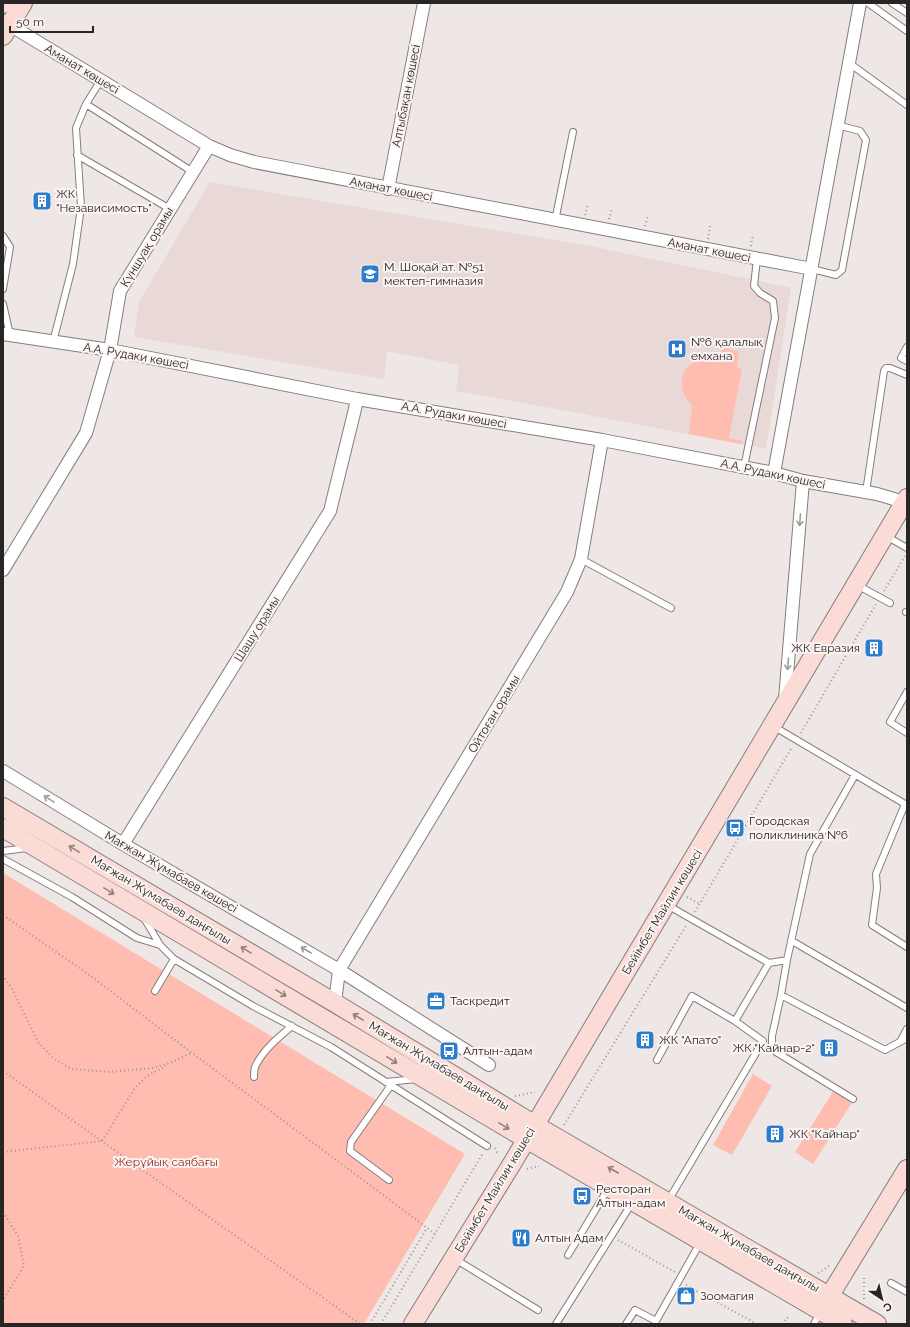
<svg xmlns="http://www.w3.org/2000/svg" width="910" height="1327" font-family="Raleway,sans-serif">
<style>
.built{fill:#e9d9d6}
.green{fill:#ffbdb1}
.lines{fill:none;stroke-linecap:round;stroke-linejoin:round}
.lane-casing{stroke:#847e7c;stroke-width:8}
.street-casing{stroke:#847e7c;stroke-width:14}
.secondary-casing{stroke:#847e7c;stroke-width:20}
.path{stroke:#999493;stroke-width:2;stroke-dasharray:1 3;stroke-linecap:butt}
.lane{stroke:#fff;stroke-width:6}
.street{stroke:#fff;stroke-width:12}
.secondary{stroke:#fadbd6;stroke-width:18}
.oneway{stroke:#9e9d9d}
.oneway2{stroke:#91807e}
.labels{text-anchor:middle;dominant-baseline:central;stroke-width:4;stroke-linejoin:round;paint-order:stroke}
.street-label{font-size:12px;fill:#282625;stroke:#fcf4f3}
.poi-label{font-size:12px;fill:#282625;stroke:#fcf4f3;text-anchor:start}
.park-label{font-size:12px;fill:#9b291b;stroke:#fcf4f3}
</style>
<rect width="100%" height="100%" fill="#eee7e6"/>
<path class="built" d="M210,182L590,246L791,288L766,449L562,410L456,391L459,365L387,351L384,379L134,337L139,302Z"/>
<path class="green" d="M725,348L739,352L737,368L742,369L729,438L742,441L741,444L689,434L692,405C678,393 678,371 694,362C700,358 707,360 712,358C717,356 721,351 725,348Z
M3,873L465,1154L364,1324H3Z
M753,1074L772,1086L732,1155L713,1145Z
M834,1090L853,1101L813,1164L795,1152Z"/>
<g class="lines">
<defs>
<path id="lane" d="M868,3L907,31
M892,3L907,13
M849,63L907,105
M86,104L193,172
M77,155L170,209
M555,221L573,132
M3,236L10,247L3,289
M812,269L836,275L842,270L866,140L860,131L837,125
M3,304L10,335
M53,342L73,264L81,207L76,128L86,104L101,80
M907,347L901,358L907,361
M744,467L775,318L773,301L760,293L754,286L757,259
M866,492L884,371L886,368H890L907,375
M886,536L907,548
M581,559L671,608
M857,585L890,603
M906,612H907
M907,692L890,722L907,733
M773,726L905,804L876,874L877,888L872,925L907,947
M855,775L810,854L787,960L781,995L885,1050L907,1038
M3,851L27,848
M3,859L72,897L137,938L160,945
M667,905L769,963L735,1021L763,1041L668,1201
M144,918L160,945L174,959
M792,941L907,1008
M769,963L787,960
M155,991L174,959L253,1006L331,1047L487,1146
M781,995L772,1036V1044L776,1052L853,1099
M901,1040L907,1029
M657,1060L692,996L735,1021
M254,1077C254,1073 254,1068 256,1065C264,1049 279,1037 292,1026
M386,1082L417,1079
M389,1180L350,1151L351,1142L391,1085
M568,1255L608,1189
M455,1259L538,1310
M891,1283L907,1292
M556,1324L632,1203
M626,1324L635,1310L656,1321L700,1243
M814,1324L820,1312"/>
<path id="street" d="M3,21L209,146L230,155L254,162L812,269
M388,189L424,3
M3,334L110,350L357,399L602,440L774,473L803,481L877,494L904,502
M774,473L860,3
M3,570L86,433L110,350L120,291L209,146
M785,699L803,481
M3,771L123,844L339,970L489,1065
M123,844L330,511L355,409L357,399
M335,1003L339,970L567,592L581,559L602,440"/>
<path id="secondary" d="M3,4L4,3
M3,36L23,3
M3,807L335,1003L535,1125L877,1324
M3,828L526,1139L843,1324
M824,1305L907,1169
M413,1324L513,1162L907,498"/>
</defs>
<use href="#lane" class="lane-casing"/>
<use href="#street" class="street-casing"/>
<use href="#secondary" class="secondary-casing"/>
<path class="path" d="M585,215L588,204
M609,219L612,209
M645,226L648,216
M708,239L710,226
M751,246L753,234
M884,591L905,556
M801,733L876,604
M687,897L700,904
M695,912L792,747
M3,915L88,974L192,1053L390,1200L435,1234
M3,975L12,989L38,1042L53,1058L71,1069L110,1072L153,1068L170,1063L192,1053
M3,1071L360,1324
M515,1096L535,1092
M564,1125L686,926
M495,1148L498,1154
M3,1152L102,1141L135,1088L147,1076L166,1066
M527,1169L539,1166
M3,1212L18,1236L24,1266L3,1300
M618,1240L675,1272
M818,1273L831,1265
M864,1278V1300
M686,1285L757,1324
M370,1324L427,1228
M381,1324L483,1153
M782,1324L788,1317"/>
<use href="#lane" class="lane"/>
<use href="#street" class="street"/>
<use href="#secondary" class="secondary"/>
</g>
<defs><path id="oneway-shaft" d="M-6 0H5M1.5-3L5.5 0L1.5 3" fill="none" stroke-width="1.6" stroke-linecap="round" stroke-linejoin="round"/></defs>
<g class="oneway">
<use href="#oneway-shaft" transform="translate(800 520) rotate(94)"/>
<use href="#oneway-shaft" transform="translate(788 664) rotate(95)"/>
<use href="#oneway-shaft" transform="translate(49 799) rotate(-149)"/>
<use href="#oneway-shaft" transform="translate(306 950) rotate(-150)"/>
</g>
<g class="oneway2">
<use href="#oneway-shaft" transform="translate(74 849) rotate(-149)"/>
<use href="#oneway-shaft" transform="translate(109 891) rotate(31)"/>
<use href="#oneway-shaft" transform="translate(246 950) rotate(-149)"/>
<use href="#oneway-shaft" transform="translate(281 993) rotate(31)"/>
<use href="#oneway-shaft" transform="translate(358 1017) rotate(-149)"/>
<use href="#oneway-shaft" transform="translate(392 1060) rotate(31)"/>
<use href="#oneway-shaft" transform="translate(504 1126) rotate(31)"/>
<use href="#oneway-shaft" transform="translate(613 1170) rotate(-150)"/>
</g>
<defs>
<symbol id="building-square" viewBox="-11 -11 22 22"><rect x="-9" y="-9" width="18" height="18" rx="4" fill="#2d7dcd" stroke="#fcf4f3"/><path d="M-4-6H4V6H1V3H-1V6H-4ZM-2.5-4.3h1.7v1.8h-1.7ZM.8-4.3h1.7v1.8H.8ZM-2.5-1h1.7V.8h-1.7ZM.8-1h1.7V.8H.8Z" fill="#fff"/></symbol>
<symbol id="school-square" viewBox="-11 -11 22 22"><rect x="-9" y="-9" width="18" height="18" rx="4" fill="#2d7dcd" stroke="#fcf4f3"/><path d="M0-5L7-2L0 1L-7-2ZM-4 1L0 2.5L4 1V4Q0 6-4 4Z" fill="#fff"/></symbol>
<symbol id="hospital-square" viewBox="-11 -11 22 22"><rect x="-9" y="-9" width="18" height="18" rx="4" fill="#2d7dcd" stroke="#fcf4f3"/><path d="M-5-5h3v3.5h4V-5h3V5h-3V1.5h-4V5h-3Z" fill="#fff"/></symbol>
<symbol id="bus-square" viewBox="-11 -11 22 22"><rect x="-9" y="-9" width="18" height="18" rx="4" fill="#2d7dcd" stroke="#fcf4f3"/><path d="M-5-6H5V4H4V6H2V4H-2V6H-4V4H-5ZM-3.5-4V0h7V-4ZM-3.5 1.2v1.5H-2V1.2ZM2 1.2v1.5H3.5V1.2Z" fill="#fff"/></symbol>
<symbol id="office-square" viewBox="-11 -11 22 22"><rect x="-9" y="-9" width="18" height="18" rx="4" fill="#2d7dcd" stroke="#fcf4f3"/><path d="M-6-3h4V-5.5h4V-3h4V5H-6ZM-1-4.5V-3h2v-1.5ZM-6 0V1H6V0Z" fill="#fff"/></symbol>
<symbol id="restaurant-square" viewBox="-11 -11 22 22"><rect x="-9" y="-9" width="18" height="18" rx="4" fill="#2d7dcd" stroke="#fcf4f3"/><path d="M-5-6h1v4h1v-4h1v4h1v-4h1v5L-1.5 .5V6h-2V.5L-5-1ZM5-6V6H3V1.5H1.5Q1.5-4 5-6Z" fill="#fff"/></symbol>
<symbol id="shop-square" viewBox="-11 -11 22 22"><rect x="-9" y="-9" width="18" height="18" rx="4" fill="#2d7dcd" stroke="#fcf4f3"/><path d="M-5-2.5h2.3a2.7 3.5 0 0 1 5.4 0H5L5.5 6h-11ZM-1.5-2.5h3a1.5 2.3 0 0 0-3 0Z" fill="#fff"/></symbol>
</defs>
<g fill-rule="evenodd">
<use href="#building-square" x="31" y="190" width="22" height="22"/>
<use href="#school-square" x="359" y="263" width="22" height="22"/>
<use href="#hospital-square" x="666" y="338" width="22" height="22"/>
<use href="#building-square" x="863" y="637" width="22" height="22"/>
<use href="#bus-square" x="724" y="817" width="22" height="22"/>
<use href="#office-square" x="425" y="990" width="22" height="22"/>
<use href="#building-square" x="634" y="1029" width="22" height="22"/>
<use href="#building-square" x="818" y="1037" width="22" height="22"/>
<use href="#bus-square" x="438" y="1040" width="22" height="22"/>
<use href="#building-square" x="764" y="1123" width="22" height="22"/>
<use href="#bus-square" x="571" y="1185" width="22" height="22"/>
<use href="#restaurant-square" x="510" y="1227" width="22" height="22"/>
<use href="#shop-square" x="675" y="1285" width="22" height="22"/>
</g>
<g class="labels">
<g class="street-label">
<text transform="translate(82 69) rotate(31)">Аманат көшесі</text>
<text transform="translate(406 96) rotate(-79)">Алтыбақан көшесі</text>
<text transform="translate(391 189) rotate(11)">Аманат көшесі</text>
<text transform="translate(147 247) rotate(-59)">Күншуақ орамы</text>
<text transform="translate(709 250) rotate(11)">Аманат көшесі</text>
<text transform="translate(136 356) rotate(10)">А.А. Рудаки көшесі</text>
<text transform="translate(454 415) rotate(10)">А.А. Рудаки көшесі</text>
<text transform="translate(773 474) rotate(12)">А.А. Рудаки көшесі</text>
<text transform="translate(257 629) rotate(-58)">Шашу орамы</text>
<text transform="translate(494 714) rotate(-59)">Ойтоған орамы</text>
<text transform="translate(171 872) rotate(30)">Мағжан Жұмабаев көшесі</text>
<text transform="translate(161 900) rotate(31)">Мағжан Жұмабаев даңғылы</text>
<text transform="translate(662 912) rotate(-59)">Бейімбет Майлин көшесі</text>
<text transform="translate(439 1066) rotate(31)">Мағжан Жұмабаев даңғылы</text>
<text transform="translate(495 1190) rotate(-59)">Бейімбет Майлин көшесі</text>
<text transform="translate(749 1249) rotate(30)">Мағжан Жұмабаев даңғылы</text>
</g>
<g class="poi-label">
<text x="56" y="194">ЖК<tspan x="56" dy="14">"Независимость"</tspan></text>
<text x="384" y="267">М. Шоқай ат. №51<tspan x="384" dy="14">мектеп-гимназия</tspan></text>
<text x="691" y="342">№6 қалалық<tspan x="691" dy="14">емхана</tspan></text>
<text x="860" y="648" text-anchor="end">ЖК Евразия</text>
<text x="749" y="821">Городская<tspan x="749" dy="14">поликлиника №6</tspan></text>
<text x="450" y="1001">Таскредит</text>
<text x="659" y="1040">ЖК "Апато"</text>
<text x="815" y="1048" text-anchor="end">ЖК "Кайнар-2"</text>
<text x="463" y="1051">Алтын-адам</text>
<text x="789" y="1134">ЖК "Кайнар"</text>
<text x="596" y="1189">Ресторан<tspan x="596" dy="14">Алтын-адам</tspan></text>
<text x="535" y="1238">Алтын Адам</text>
<text x="700" y="1296">Зоомагия</text>
</g>
<g class="park-label">
<text x="166" y="1162">Жерұйық саябағы</text>
</g>
</g>
<rect width="910" height="1327" fill="none" stroke="#282625" stroke-width="8"/>
<g transform="translate(882 1299) rotate(145)" stroke="#fcf4f3" stroke-width="3" paint-order="stroke">
<path d="M0-3L7 15L0 10L-7 15Z" fill="#282625"/>
<text y="-6" font-size="11" font-weight="bold" text-anchor="middle" fill="#282625">С</text>
</g>
<path d="M10 26v6h83v-6" fill="none" stroke="#282625" stroke-width="2"/>
<text x="16" y="26" font-size="12" fill="#282625" stroke="#fcf4f3" stroke-width="3" paint-order="stroke">50 m</text>
</svg>
